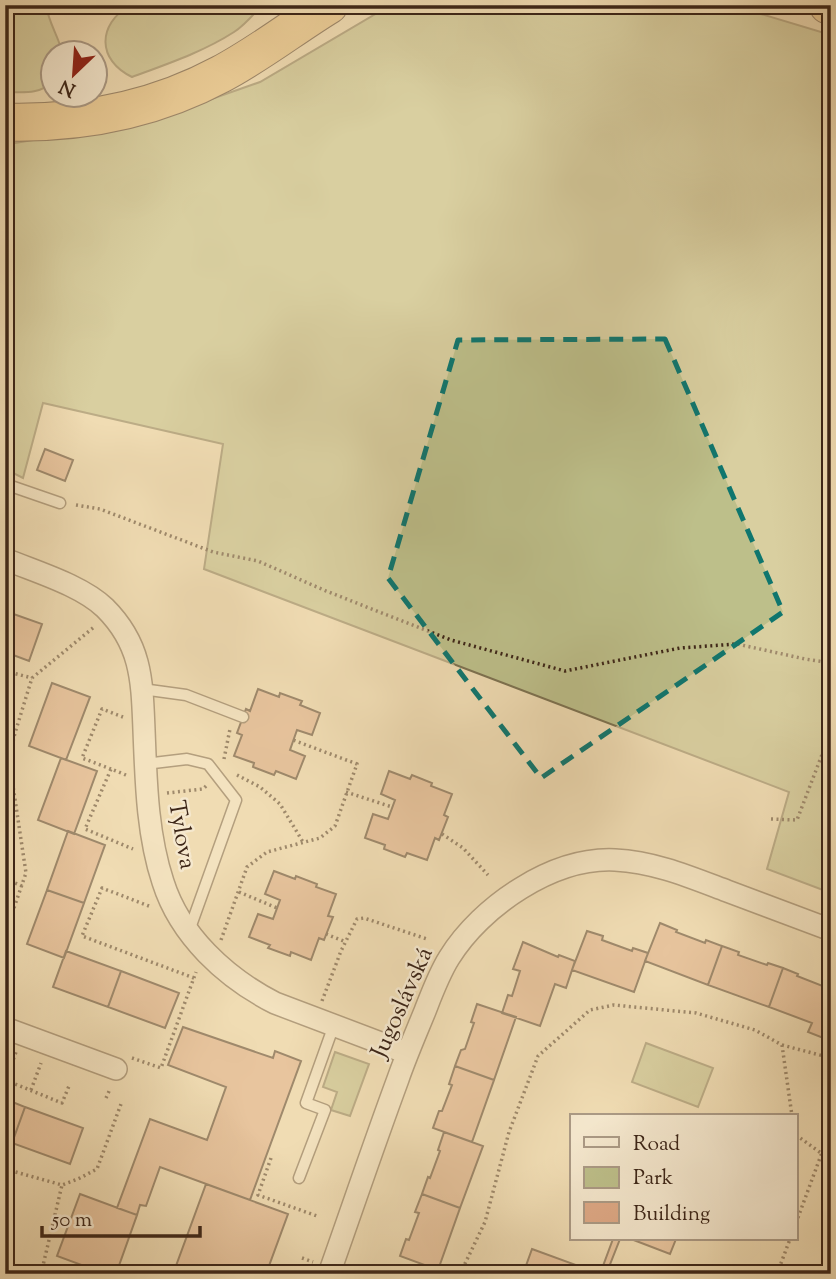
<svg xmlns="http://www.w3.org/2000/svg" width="836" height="1279" font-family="'Sorts Mill Goudy',serif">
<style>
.green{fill:#bdbf8a;stroke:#7d7251;stroke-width:2}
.building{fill:#dea986;stroke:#3d2618;stroke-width:2}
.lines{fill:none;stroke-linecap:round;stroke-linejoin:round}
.lane-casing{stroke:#6a543f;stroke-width:13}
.street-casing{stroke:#6a543f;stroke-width:24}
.highway-casing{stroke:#3d2618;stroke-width:39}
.path{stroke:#3d2618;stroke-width:3.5;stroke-dasharray:2 3.5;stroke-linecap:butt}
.lane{stroke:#f5e8ce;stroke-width:10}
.street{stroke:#f5e8ce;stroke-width:21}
.highway{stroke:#e8be7a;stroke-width:37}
.marked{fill:none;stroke:#0f766e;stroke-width:5;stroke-dasharray:14 9;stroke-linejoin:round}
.labels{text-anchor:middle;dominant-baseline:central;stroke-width:5;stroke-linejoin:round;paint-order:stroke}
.street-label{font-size:24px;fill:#3d2618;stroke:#f5e8ce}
</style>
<rect width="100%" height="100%" fill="#f0dcb3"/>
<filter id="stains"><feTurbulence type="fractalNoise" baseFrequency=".00286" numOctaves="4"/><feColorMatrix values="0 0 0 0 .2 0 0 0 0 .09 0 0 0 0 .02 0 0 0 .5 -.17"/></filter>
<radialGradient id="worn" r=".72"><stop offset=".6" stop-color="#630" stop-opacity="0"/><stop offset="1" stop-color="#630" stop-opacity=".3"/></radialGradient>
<path class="green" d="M5,5H46C49,24 58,35 62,52H52V82C39,95 23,92 5,92Z
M130,5H262C253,15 245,25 234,32C203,52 167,64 132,77C97,60 97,25 130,5Z
M398,5H731L831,35V893L767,869L789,792L204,569L223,444L43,403L23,478L5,469V142L15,143L149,121L260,82L379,12Z
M646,1043L713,1068L698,1107L632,1082Z
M335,1052L369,1064L350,1116L331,1110L337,1092L323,1087Z"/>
<path class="building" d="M45,449L73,460L65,481L37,470Z
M5,611L42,624L29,661L5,652Z
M52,683L90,697L66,760L29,746Z
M258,689L279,697L280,693L302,701L300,705L320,713L312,735L297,730L290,750L305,756L296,779L276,771L274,775L253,767L254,763L234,756L242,735L237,733L246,709L250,711Z
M61,758L97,771L74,834L38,820Z
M389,771L410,779L412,775L432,783L431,786L452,794L444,815L448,817L439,840L435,838L427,860L407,853L405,857L384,849L385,845L365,838L373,814L388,819L395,800L381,794Z
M68,831L105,845L84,903L47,890Z
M274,871L295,879L296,876L317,884L316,887L336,894L328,916L333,917L324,940L319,938L311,960L291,952L290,956L268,948L270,945L249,937L258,914L273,919L280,900L265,894Z
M47,890L84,903L64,958L27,944Z
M660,923L677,930L676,932L705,943L706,940L722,946L708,985L645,961Z
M587,931L603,936L602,940L632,951L633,948L648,953L634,992L572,970Z
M523,942L558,957L559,955L575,961L566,988L555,984L540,1026L502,1013L508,995L512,996L520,971L513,969Z
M722,946L739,952L738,955L767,965L768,963L783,968L769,1007L708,985Z
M66,951L121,971L108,1007L53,987Z
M783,968L798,974L797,976L825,987L828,980L831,981V1041L808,1032L812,1023L769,1007Z
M121,971L179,993L165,1028L108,1007Z
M477,1004L516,1017L494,1080L455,1066L461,1050L465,1049L474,1023L471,1022Z
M183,1027L273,1058L275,1051L301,1061L250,1200L160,1167L146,1206L140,1205L137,1215L117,1208L150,1119L207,1140L226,1087L168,1065Z
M455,1066L494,1080L472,1142L433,1128L439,1111H442L452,1085L449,1084Z
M5,1099L25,1107L12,1143L5,1141Z
M25,1107L83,1128L70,1164L12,1143Z
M444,1132L483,1146L460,1208L422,1194L428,1177L430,1178L440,1151L438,1150Z
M206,1184L288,1214L266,1274H173Z
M80,1194L137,1215L116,1274H106L57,1256Z
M422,1194L460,1208L438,1270L400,1256L406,1239L409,1240L419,1213L415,1212Z
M613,1239H620L607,1272L611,1274H600Z
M631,1239H676L670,1254Z
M532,1249L576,1265L573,1274H523Z"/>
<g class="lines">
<defs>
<path id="lane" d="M5,484L60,503
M142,689L186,695L243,717
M145,764L187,759L208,764L236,800L189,931
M299,1178L325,1110L306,1103L334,1025"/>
<path id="street" d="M5,559C36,572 81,585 105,608C142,645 142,681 144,730C146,780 147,834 163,882C180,936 226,978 275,1003L407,1053
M5,1028L116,1069
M329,1274C352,1209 374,1144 398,1079C406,1056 416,1033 425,1011C432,993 439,974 449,958C481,906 553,857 615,860C655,862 690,877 727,891C761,904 796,917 831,930"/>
<path id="highway" d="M828,5L831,6
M5,122C81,124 154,110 221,74C259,54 293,27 329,5"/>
</defs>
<use href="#lane" class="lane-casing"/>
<use href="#street" class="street-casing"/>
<use href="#highway" class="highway-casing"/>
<path class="path" d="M76,505L100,509L213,552L258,561L326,591L451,640L565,671L680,648L737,644L805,659L831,663
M5,671L32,678
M224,759L230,729
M111,769L82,758L102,709L123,717
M126,775L111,769L85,829L133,849
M237,775L260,787L280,804L303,842
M346,792L392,807
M167,793L203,789L207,785
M771,819L797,820L831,731
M442,834L463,848L488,875
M5,879L22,886
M239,892L277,908
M149,906L102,888L82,936L194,978
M5,934L26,873L9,759L15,733L32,678L94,627
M326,934L346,942
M221,940L247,867L267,852L320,838L335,826L357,764L293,740
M322,1001L341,951L357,919L364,918L427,939
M782,1045L831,1058
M132,1058L161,1068L196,972
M5,1080L62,1103L69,1086
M6,1080L16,1052
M31,1090L41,1063
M106,1098L110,1089
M796,1135L821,1153
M271,1158L258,1195L317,1216
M5,1169L62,1185L78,1179L97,1169L121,1104
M796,1223L831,1128
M302,1258L313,1262
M41,1274L62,1185
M460,1274L485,1222L509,1132L538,1056L590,1010L614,1005L696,1013L755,1030L782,1045L792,1116
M777,1274L790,1239"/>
<use href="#lane" class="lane"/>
<use href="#street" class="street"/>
<use href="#highway" class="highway"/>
</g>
<path d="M0 0H836V1279H0ZM665,339L783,612L541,778L388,578L458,340Z" fill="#f0dcb3" fill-opacity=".55" fill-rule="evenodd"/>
<path class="marked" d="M665,339L783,612L541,778L388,578L458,340Z"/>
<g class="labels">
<g class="street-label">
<text transform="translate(181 835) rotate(80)">Tylova</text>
<text transform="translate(403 1003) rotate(-66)">Jugoslávská</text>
</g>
</g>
<rect width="836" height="1279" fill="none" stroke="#f0dcb3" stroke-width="28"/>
<rect x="7" y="7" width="822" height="1265" fill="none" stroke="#3d2618" stroke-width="3.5"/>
<rect x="14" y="14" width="808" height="1251" fill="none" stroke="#3d2618" stroke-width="2"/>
<rect x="570" y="1114" width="228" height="126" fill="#f5e8ce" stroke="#ab9a85" stroke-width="2"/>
<rect x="584" y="1137" width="35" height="10" fill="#f5e8ce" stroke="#ab9a85" stroke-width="2"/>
<text x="633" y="1150" font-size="21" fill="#3d2618">Road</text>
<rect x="584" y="1167" width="35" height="21" fill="#bdbf8a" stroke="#ab9a85" stroke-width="2"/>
<text x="633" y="1184" font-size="21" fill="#3d2618">Park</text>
<rect x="584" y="1202" width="35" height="21" fill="#dea986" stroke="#ab9a85" stroke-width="2"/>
<text x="633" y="1220" font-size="21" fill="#3d2618">Building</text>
<g transform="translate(74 74) rotate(205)"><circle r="33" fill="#f5e8ce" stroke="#ab9a85" stroke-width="2"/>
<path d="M0-5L12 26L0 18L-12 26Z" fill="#8f2418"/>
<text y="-10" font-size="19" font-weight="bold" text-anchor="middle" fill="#3d2618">N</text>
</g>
<path d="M42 1226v10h158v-10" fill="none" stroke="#3d2618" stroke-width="3.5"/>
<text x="52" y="1226" font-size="21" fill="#3d2618" stroke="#f5e8ce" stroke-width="5" paint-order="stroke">50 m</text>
<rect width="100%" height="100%" filter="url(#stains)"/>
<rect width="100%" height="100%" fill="url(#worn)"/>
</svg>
